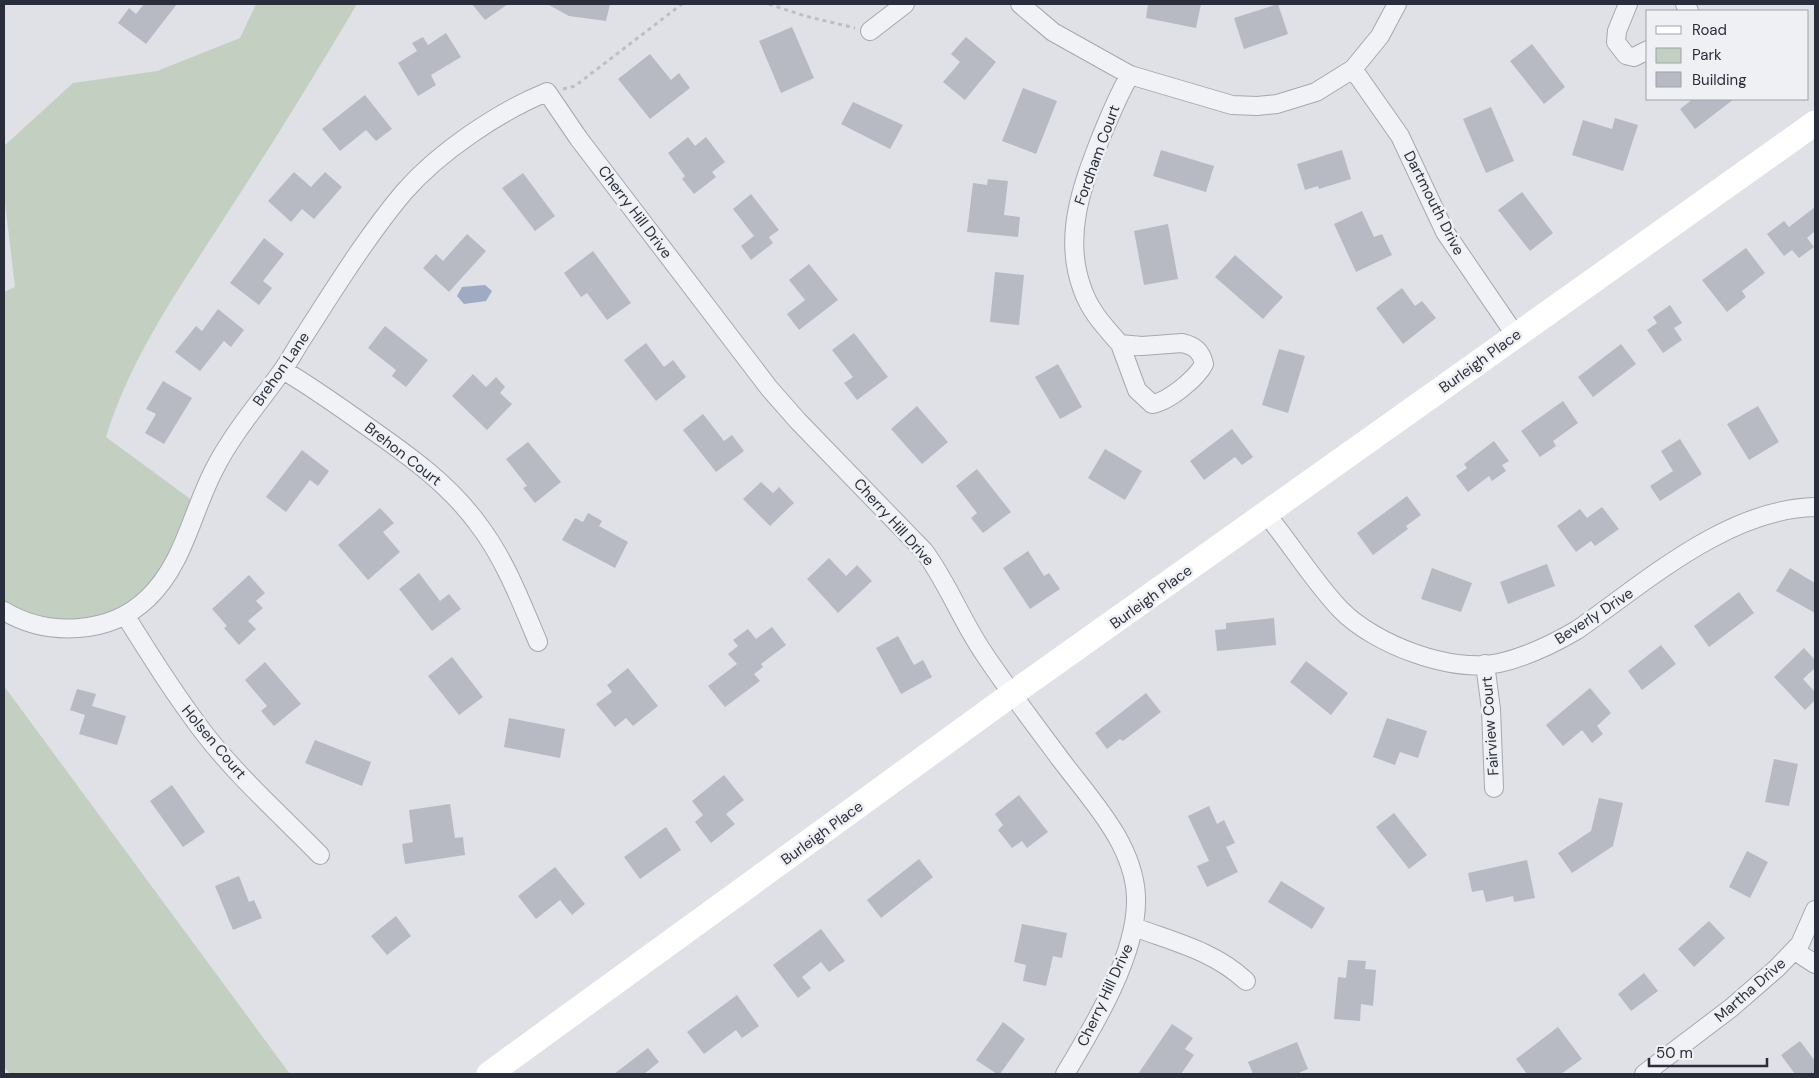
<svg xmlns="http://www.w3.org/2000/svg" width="1819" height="1078" font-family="'DM Sans',sans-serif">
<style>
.green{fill:#c3d0c1}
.water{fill:#9eabc3}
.building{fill:#b7bac3}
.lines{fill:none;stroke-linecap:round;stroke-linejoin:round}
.street-casing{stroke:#a5a8b0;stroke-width:20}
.path{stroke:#bdbfc5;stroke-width:3;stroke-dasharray:4 4;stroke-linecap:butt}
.street{stroke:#f1f2f5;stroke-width:18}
.secondary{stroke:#fff;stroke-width:25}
.labels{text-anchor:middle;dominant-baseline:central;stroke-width:5;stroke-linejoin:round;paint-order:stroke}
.street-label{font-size:15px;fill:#2a2e3c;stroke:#eef0f4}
</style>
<rect width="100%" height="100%" fill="#dfe1e7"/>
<path class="green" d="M256,4H357C314,77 269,149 223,220C178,290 131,357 106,437L193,501C182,527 168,566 151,587C127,616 73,630 38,619C27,616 15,608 4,602V292L15,287L4,195V146L73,83L157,71L240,38Z
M4,686L290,1074H10L4,1067Z"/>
<path class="water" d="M485,285L492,291L486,301L464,304L457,296L462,287Z"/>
<path class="building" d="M144,4H177L146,44L118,23L129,8L136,14Z
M472,4H508L485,20Z
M547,4H610L606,21L569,16Z
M1148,4H1201L1196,28L1146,18Z
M1278,4L1288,34L1244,49L1234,18Z
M792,27L814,78L781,93L759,41Z
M446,33L461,57L431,75L436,85L418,96L398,63L417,51L412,43L423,37L428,45Z
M966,37L996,62L965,100L943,82L960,62L951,54Z
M1532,44L1565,87L1544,104L1510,61Z
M650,54L671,80L679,73L690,88L650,119L618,79Z
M1023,88L1057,101L1036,154L1002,141Z
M365,95L392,129L376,141L366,130L340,151L322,129Z
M1693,99H1734L1695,129L1680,109Z
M853,102L903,125L890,149L841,124Z
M1491,107L1514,161L1486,173L1463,119Z
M1615,118L1638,125L1623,171L1572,155L1583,120L1612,129Z
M688,137L695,146L706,137L725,162L712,172L716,177L694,194L682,179L685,176L668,153Z
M1161,150L1214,166L1206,192L1153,176Z
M1342,150L1351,179L1319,189L1318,186L1305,190L1297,164Z
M294,172L311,187L325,172L342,187L314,219L302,209L291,222L268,201Z
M523,173L555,216L535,231L502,188Z
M988,179L1008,181L1004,215L1020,217L1018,237L967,232L973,183L987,185Z
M1522,192L1553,233L1530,251L1498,210Z
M751,194L779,230L769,237L773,243L751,260L741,246L754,236L733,209Z
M1815,207V231L1807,238L1814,247L1799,258L1792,250L1784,256L1767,234L1784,221L1789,227Z
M1362,211L1374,237L1382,234L1392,255L1356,272L1334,224Z
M1168,224L1178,279L1144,285L1134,231Z
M467,234L486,251L449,292L423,268L436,254L443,261Z
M264,238L284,254L263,281L272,288L259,305L230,283Z
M1746,248L1765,273L1742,291L1746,297L1727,312L1702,280Z
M593,251L631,303L607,320L587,293L581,297L564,273Z
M1235,255L1283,297L1263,319L1215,277Z
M809,264L838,300L799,330L787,314L805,300L789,280Z
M995,272L1024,275L1019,325L990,322Z
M1402,288L1415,306L1422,301L1436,318L1403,344L1376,308Z
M1670,305L1682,323L1674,328L1682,340L1663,353L1647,330L1657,323L1653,317Z
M218,309L244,330L231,347L224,341L200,371L175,352L196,326L202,331Z
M385,326L428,360L406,387L392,376L396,370L368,348Z
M854,333L888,377L857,400L844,383L853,377L832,350Z
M646,343L664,367L673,360L686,377L656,401L624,360Z
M1621,344L1636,364L1593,397L1578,377Z
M1279,349L1305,356L1288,413L1262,405Z
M1058,364L1082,407L1060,419L1035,377Z
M473,374L486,387L496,377L505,387L500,393L512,404L487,430L452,396Z
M163,381L192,398L164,444L145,433L156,414L146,409Z
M1563,401L1578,423L1553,441L1556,446L1540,457L1521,431Z
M917,406L948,442L922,464L891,429Z
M1758,406L1779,442L1749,460L1727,424Z
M703,414L724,441L732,435L744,451L716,472L683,430Z
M1232,429L1253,457L1242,465L1235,457L1204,480L1190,461Z
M1680,439L1702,474L1660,501L1650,486L1673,471L1661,451Z
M1494,441L1509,461L1502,465L1506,471L1492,481L1489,476L1468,492L1456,476L1467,468L1464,464Z
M528,442L561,482L535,503L523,488L527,486L506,459Z
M1105,449L1142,471L1125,500L1088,478Z
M302,450L329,471L318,486L310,480L286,512L266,497Z
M977,469L1011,512L983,533L971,518L977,513L956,486Z
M761,482L773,493L779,487L794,503L770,526L743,499Z
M1407,496L1421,515L1406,526L1408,529L1373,555L1357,533Z
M1602,507L1619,529L1595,546L1591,541L1576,552L1557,526L1580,509L1587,518Z
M380,508L394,523L383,532L400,552L368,580L338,545Z
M588,513L602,521L599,526L628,542L615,568L562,540L575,518L583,522Z
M1028,551L1044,576L1049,573L1060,589L1030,609L1003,568Z
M829,558L846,576L857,565L872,581L838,613L807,579Z
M1547,564L1555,586L1508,604L1500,582Z
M1432,568L1472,583L1461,612L1421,599Z
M1790,568L1815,583V613L1776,591Z
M419,573L440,601L449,594L461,609L432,631L399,589Z
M249,575L265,593L256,601L263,608L248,621L256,629L239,645L224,628L227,626L212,609Z
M1739,592L1754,613L1709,647L1694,626Z
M1274,618L1276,645L1217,651L1215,630L1226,629V623Z
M772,627L786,645L761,664L763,667L754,674L760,681L725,707L708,686L737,664L728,654L738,646L733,640L748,629L756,639Z
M898,636L914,665L923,660L932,677L901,694L876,648Z
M1661,645L1676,664L1642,690L1628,671Z
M1804,648L1815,660V668L1803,679L1815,692V700L1805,710L1774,677Z
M452,657L483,697L459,715L428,676Z
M1306,661L1348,693L1331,715L1290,682Z
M265,662L301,704L274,726L261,711L267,706L245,680Z
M628,668L658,706L633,726L626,718L615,727L596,704L612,692L607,685Z
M1590,688L1611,713L1597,726L1603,734L1592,743L1582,730L1563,746L1546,725Z
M77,689L96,694L92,706L126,716L117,745L79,734L85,715L70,710Z
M1146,693L1161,712L1123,741L1120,739L1107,749L1095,733Z
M509,718L565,729L560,758L504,747Z
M1387,718L1427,731L1418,758L1400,752L1395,765L1373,757Z
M315,740L371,762L362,786L305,763Z
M1774,759L1798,764L1789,806L1765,802Z
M724,775L744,800L726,814L735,824L711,843L695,822L703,815L692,801Z
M172,785L205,832L183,847L150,801Z
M1019,795L1048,832L1027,848L1022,841L1012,848L998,830L1003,825L995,814Z
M1599,798L1623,803L1613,846L1572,873L1558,853L1591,831Z
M450,804L455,838L463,837L465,855L405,864L402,844L413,842L409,810Z
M1209,806L1217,824L1224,820L1235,843L1226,847L1238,872L1207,887L1197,866L1209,861L1188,816Z
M1394,813L1427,855L1409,869L1376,827Z
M666,827L681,850L640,879L624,857Z
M1747,851L1768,862L1750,898L1729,887Z
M919,859L933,877L881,918L867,900Z
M1527,860L1535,898L1514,902L1513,896L1486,902L1483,890L1472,892L1468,873Z
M555,867L585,904L572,915L560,900L536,919L518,896Z
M239,876L249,902L254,900L262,918L233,930L215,886Z
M1281,881L1325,908L1312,929L1268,902Z
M396,916L411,936L387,955L371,936Z
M1709,921L1725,938L1694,967L1678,949Z
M1022,924L1067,933L1062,958L1053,956L1046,986L1023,981L1026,965L1014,962Z
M821,929L845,961L829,972L821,962L802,977L811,988L798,998L773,965Z
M1348,960L1366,961L1365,969L1376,970L1373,1006L1361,1004L1360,1021L1334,1019L1338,977L1346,978Z
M1644,973L1658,991L1631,1011L1618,994Z
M737,995L759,1026L742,1038L736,1030L704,1054L687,1032Z
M1003,1022L1025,1039L1000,1074H997L976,1060Z
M1172,1024L1193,1038L1185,1049L1194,1055L1181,1074H1138Z
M1558,1027L1582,1059L1561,1074H1527L1516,1059Z
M1800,1041L1815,1061V1074H1795L1781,1055Z
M1297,1042L1308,1069L1296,1074H1253L1248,1062Z
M648,1048L659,1062L644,1074H614Z"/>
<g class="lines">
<defs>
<path id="street" d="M1020,4L1053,32L1130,75L1232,105L1257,106L1277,104L1316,92L1353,69L1380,36L1397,4
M1628,4L1617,31L1616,42L1626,55L1634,57L1648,50
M1685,4L1689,11
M870,31L905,4
M1353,69L1400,136L1445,232L1516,336
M1182,343C1195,346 1201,351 1204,364C1197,378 1168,402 1152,404L1137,390L1120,344L1142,346Z
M1120,344C1105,327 1089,310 1082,288C1063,236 1082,186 1101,137C1110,116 1118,95 1130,75
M283,370C312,387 340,407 368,427C408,455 449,484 478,524C505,559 521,602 538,642
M1266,514C1292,545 1313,581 1341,610C1374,644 1452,674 1499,663C1526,657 1553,644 1577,630C1646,582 1727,509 1815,507
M4,611C47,637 110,635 148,598C184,564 192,511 215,468C233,433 259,403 282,371C290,360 296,348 304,336C335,288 367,236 404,192C439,152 498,112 547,92L579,139L769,388L798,421L924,551C948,583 962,622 985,655C1009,691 1035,725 1061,760C1091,800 1134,844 1136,897C1138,953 1094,1026 1065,1074
M125,615C150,655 175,695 204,733C238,777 281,815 320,855
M1485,664L1491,709L1494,788
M1134,927C1174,942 1214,951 1246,981
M1795,951L1815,964
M1644,1074L1731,1008L1777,968L1800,944L1815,910"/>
</defs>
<use href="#street" class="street-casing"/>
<path class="path" d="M769,4L805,16L855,28
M563,89L575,86L682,4"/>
<use href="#street" class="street"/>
<path class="secondary" d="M489,1074L1012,694L1815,123"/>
</g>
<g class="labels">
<g class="street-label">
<text transform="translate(1097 155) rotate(-70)">Fordham Court</text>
<text transform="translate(1434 203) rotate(63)">Dartmouth Drive</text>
<text transform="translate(635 212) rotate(53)">Cherry Hill Drive</text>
<text transform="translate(1480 361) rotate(-36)">Burleigh Place</text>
<text transform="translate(281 369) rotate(-55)">Brehon Lane</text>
<text transform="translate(403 454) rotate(38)">Brehon Court</text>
<text transform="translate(894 522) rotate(48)">Cherry Hill Drive</text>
<text transform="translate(1151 597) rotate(-36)">Burleigh Place</text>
<text transform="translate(1594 616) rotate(-33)">Beverly Drive</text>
<text transform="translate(1490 726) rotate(-94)">Fairview Court</text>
<text transform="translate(214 742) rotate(50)">Holsen Court</text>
<text transform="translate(822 833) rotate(-36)">Burleigh Place</text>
<text transform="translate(1750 990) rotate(-41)">Martha Drive</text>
<text transform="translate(1105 995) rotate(-65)">Cherry Hill Drive</text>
</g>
</g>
<rect width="1819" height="1078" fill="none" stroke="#2a2e3c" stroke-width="10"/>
<rect x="1646" y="10" width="162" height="90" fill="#eef0f4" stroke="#a0a2aa"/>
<rect x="1656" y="26" width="25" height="8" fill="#ffffff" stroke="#a0a2aa"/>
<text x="1692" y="35" font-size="15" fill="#2a2e3c">Road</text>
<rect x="1656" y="48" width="25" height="15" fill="#c3d0c1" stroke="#a0a2aa"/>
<text x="1692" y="60" font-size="15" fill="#2a2e3c">Park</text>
<rect x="1656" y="72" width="25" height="15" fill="#b7bac3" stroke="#a0a2aa"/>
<text x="1692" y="85" font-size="15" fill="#2a2e3c">Building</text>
<path d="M1649 1058v8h118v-8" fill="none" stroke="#2a2e3c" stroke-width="2.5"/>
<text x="1656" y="1058" font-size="15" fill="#2a2e3c" stroke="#eef0f4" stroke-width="4" paint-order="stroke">50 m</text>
</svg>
